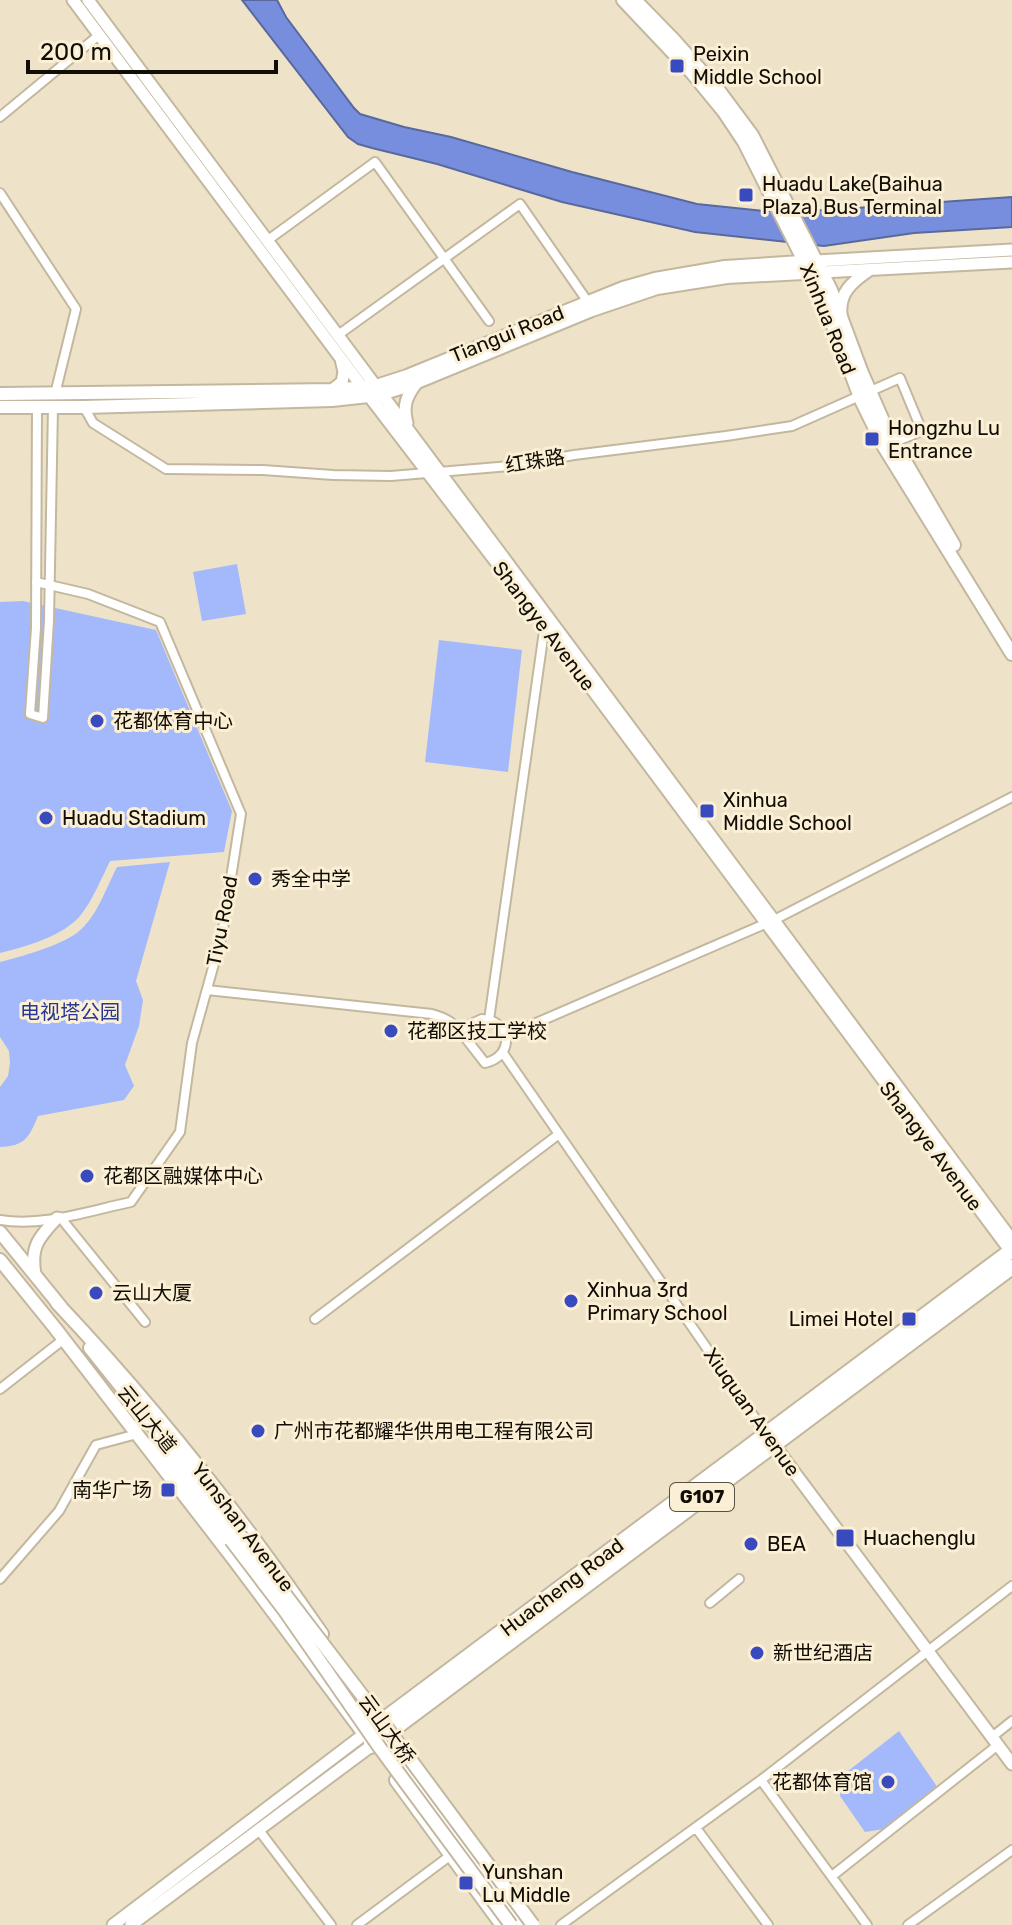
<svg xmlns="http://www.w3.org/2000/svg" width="1012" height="1925" font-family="Rubik,'Noto Sans SC',sans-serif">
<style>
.green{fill:#a4b9fc}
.water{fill:#778ede;stroke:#59689d;stroke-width:2}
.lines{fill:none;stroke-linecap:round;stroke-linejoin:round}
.minor-casing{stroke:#c3b89f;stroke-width:12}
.tertiary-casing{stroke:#c3b89f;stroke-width:15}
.secondary-casing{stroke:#c3b89f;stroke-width:16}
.trunk-casing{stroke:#c3b89f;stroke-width:18}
.minor{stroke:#fff;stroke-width:8}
.tertiary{stroke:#fff;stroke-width:11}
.secondary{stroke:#fff;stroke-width:12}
.trunk{stroke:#fff;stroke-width:14}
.secondary-bridge-casing{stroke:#c3b89f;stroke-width:16;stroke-linecap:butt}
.secondary-bridge{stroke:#fff;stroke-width:12}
.poi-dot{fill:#384abd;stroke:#fbf0d5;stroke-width:3}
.labels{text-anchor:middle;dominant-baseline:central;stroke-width:6;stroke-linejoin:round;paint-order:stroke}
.shield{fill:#fbf0d5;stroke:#585244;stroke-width:2}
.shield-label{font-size:18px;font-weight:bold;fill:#120e06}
.poi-label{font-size:20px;fill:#120e06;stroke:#fbf0d5;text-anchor:start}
.street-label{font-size:20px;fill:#120e06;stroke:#fbf0d5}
.park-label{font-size:20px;fill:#293794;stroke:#fbf0d5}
</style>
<rect width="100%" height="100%" fill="#eee3c8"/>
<path class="green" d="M237,564L246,614L202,621L193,572Z
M23,601L156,630L232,811L224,852L110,861C101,879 93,900 80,916C63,936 25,947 0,953V602Z
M439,640L522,650L508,772L425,762Z
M170,862L136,981L143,1000L139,1026L125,1065L134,1086L124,1100L38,1116C29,1137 26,1146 0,1147V1087L8,1076L10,1063L9,1051L0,1037V962C20,957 62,945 78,932C97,917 106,888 117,867Z
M899,1731L938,1788L884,1829L865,1832L840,1796L843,1775Z"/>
<path class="water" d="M242,0H277L286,17L354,108L360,114L404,127L451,137L572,172L697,204L764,211L828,210L1012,197V227L914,233L824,246L695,232L562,202L437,164L372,148L358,144L348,137Z"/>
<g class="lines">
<defs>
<path id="minor" d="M0,117L99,35
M0,193L76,309L55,394
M268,240L375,162L489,321
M338,335L520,204L590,305
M37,407L36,628L30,714L43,718L49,621L53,407
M84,407L93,423L166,469L263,470L333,475L391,476L510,466L574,455L726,436L792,426L900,378L922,431L892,443
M207,990L432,1014C447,1018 454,1023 464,1036
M482,1019C512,1021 515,1056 485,1063L464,1036L471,1024Z
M489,1020L545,624
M506,1036L774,920L1012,797
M503,1053L766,1434
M60,1217L145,1322
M0,1220C43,1227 88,1211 131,1202L180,1132L192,1043L222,935L241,814L160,622L88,594L36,582
M315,1319L559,1134
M0,1389L64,1339
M0,1579L59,1511L96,1445L137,1434
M710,1603L739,1579
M992,1737L1012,1721
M761,1780L867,1925
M696,1828L768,1925
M258,1829L331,1925
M832,1876L998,1745
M357,1925L451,1855
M561,1925L761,1780L1012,1586
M908,1925L1012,1850"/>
<path id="tertiary" d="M73,0L369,396L545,626L1012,1253
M88,0L1012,1240
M816,261L1012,250
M822,272L1012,262
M841,314C839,293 852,282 868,271
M332,390L342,382L344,372L341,359
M407,423C402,405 407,395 418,381
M35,1274C30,1247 39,1237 57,1218
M771,1441L1012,1764
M113,1925L371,1729
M131,1925L371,1746"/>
<path id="secondary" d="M623,0L692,73L724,112L744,142L822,297L861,400L884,447L1012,654
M635,0L674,40L720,92L752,135L831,290L862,373L887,430L954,545
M0,394L332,390L376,386L407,376L623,288L655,279L725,267L816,261
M0,407H84L332,400L378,395L410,385L592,310L657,288L727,277L822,272
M0,1232L61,1307
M0,1260L55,1328L235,1561L361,1730
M57,1303C154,1406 242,1517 322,1634
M90,1348L239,1534
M154,1442L231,1540
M383,1730L384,1735L403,1760L525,1925"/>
<path id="trunk" d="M371,1744V1729L382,1721L1012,1250
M371,1746L1012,1267
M397,1780L503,1925"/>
</defs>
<use href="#minor" class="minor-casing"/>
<use href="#tertiary" class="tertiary-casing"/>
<use href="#secondary" class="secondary-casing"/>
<use href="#trunk" class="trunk-casing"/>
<use href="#minor" class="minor"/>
<use href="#tertiary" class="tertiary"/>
<use href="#secondary" class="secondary"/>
<use href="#trunk" class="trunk"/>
<defs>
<path id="secondary-bridge" d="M239,1534L387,1728L533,1925
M231,1540L285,1611L380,1748L511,1925"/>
</defs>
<use href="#secondary-bridge" class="secondary-bridge-casing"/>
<use href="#secondary-bridge" class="secondary-bridge"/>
</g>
<g class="poi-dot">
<rect x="669" y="58" width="16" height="16" rx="4"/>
<rect x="738" y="187" width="16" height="16" rx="4"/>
<rect x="864" y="431" width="16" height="16" rx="4"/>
<circle cx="97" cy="721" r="8"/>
<rect x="699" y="803" width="16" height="16" rx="4"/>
<circle cx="46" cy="818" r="8"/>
<circle cx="255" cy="879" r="8"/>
<circle cx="391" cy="1031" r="8"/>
<circle cx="87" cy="1176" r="8"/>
<circle cx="96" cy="1293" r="8"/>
<circle cx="571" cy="1301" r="8"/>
<rect x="901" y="1311" width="16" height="16" rx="4"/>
<circle cx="258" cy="1431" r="8"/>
<rect x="160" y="1482" width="16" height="16" rx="4"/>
<rect x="835" y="1528" width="20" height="20" rx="4"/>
<circle cx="751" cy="1544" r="8"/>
<circle cx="757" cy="1653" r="8"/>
<circle cx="888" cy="1782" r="8"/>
<rect x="458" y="1875" width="16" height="16" rx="4"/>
</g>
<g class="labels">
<rect class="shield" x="670" y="1483" width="64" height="28" rx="6"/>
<g class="shield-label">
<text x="702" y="1497">G107</text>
</g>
<g class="poi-label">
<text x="693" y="54">Peixin<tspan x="693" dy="23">Middle School</tspan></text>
<text x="762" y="184">Huadu Lake(Baihua<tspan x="762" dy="23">Plaza) Bus Terminal</tspan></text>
<text x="888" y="428">Hongzhu Lu<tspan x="888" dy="23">Entrance</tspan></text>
<text x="113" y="721">花都体育中心</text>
<text x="723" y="800">Xinhua<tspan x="723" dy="23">Middle School</tspan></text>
<text x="62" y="818">Huadu Stadium</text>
<text x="271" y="879">秀全中学</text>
<text x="407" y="1031">花都区技工学校</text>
<text x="103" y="1176">花都区融媒体中心</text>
<text x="587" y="1290">Xinhua 3rd<tspan x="587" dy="23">Primary School</tspan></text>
<text x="112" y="1293">云山大厦</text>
<text x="893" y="1319" text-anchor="end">Limei Hotel</text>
<text x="274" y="1431">广州市花都耀华供用电工程有限公司</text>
<text x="152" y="1490" text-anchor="end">南华广场</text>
<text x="863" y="1538">Huachenglu</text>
<text x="767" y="1544">BEA</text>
<text x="773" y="1653">新世纪酒店</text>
<text x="872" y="1782" text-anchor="end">花都体育馆</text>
<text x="482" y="1872">Yunshan<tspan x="482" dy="23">Lu Middle</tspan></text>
</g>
<g class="street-label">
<text transform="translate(828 319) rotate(68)">Xinhua Road</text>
<text transform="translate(507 334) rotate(-22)">Tiangui Road</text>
<text transform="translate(535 461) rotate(-9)">红珠路</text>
<text transform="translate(544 626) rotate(53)">Shangye Avenue</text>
<text transform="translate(222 921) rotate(-79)">Tiyu Road</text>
<text transform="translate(931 1146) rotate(53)">Shangye Avenue</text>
<text transform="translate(752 1412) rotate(55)">Xiuquan Avenue</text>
<text transform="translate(147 1419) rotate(51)">云山大道</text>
<text transform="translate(243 1527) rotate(53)">Yunshan Avenue</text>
<text transform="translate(562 1587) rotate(-37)">Huacheng Road</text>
<text transform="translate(387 1729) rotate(54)">云山大桥</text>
</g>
<g class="park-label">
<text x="70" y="1012">电视塔公园</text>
</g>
</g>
<path d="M28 60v12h248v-12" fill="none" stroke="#120e06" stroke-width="4"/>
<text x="40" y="60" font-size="24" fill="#120e06" stroke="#fbf0d5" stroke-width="6" paint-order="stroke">200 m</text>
</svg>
